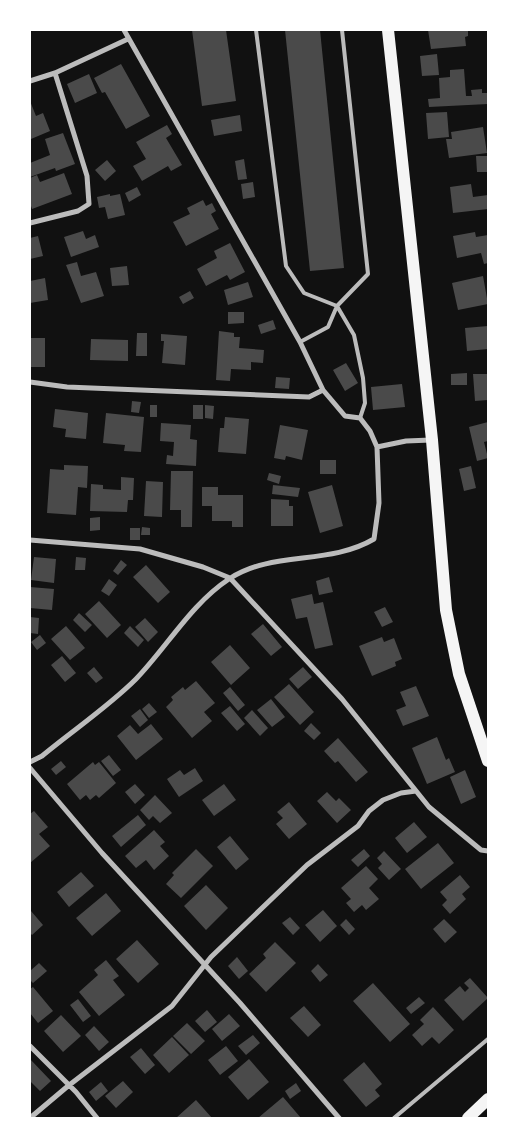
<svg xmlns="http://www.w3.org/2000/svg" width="518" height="1148" font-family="Montserrat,sans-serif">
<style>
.building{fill:#4a4a4a}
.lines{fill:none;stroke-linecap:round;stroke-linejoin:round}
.service{stroke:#bcbcbc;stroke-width:4}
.minor{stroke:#bcbcbc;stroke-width:5}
.primary{stroke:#f5f5f5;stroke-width:12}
</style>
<rect width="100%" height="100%" fill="#111"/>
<path class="building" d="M192,30H226L236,101L202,106Z
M285,30H320L344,268L310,271Z
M428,30H468V36L465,37L466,46L431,49Z
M437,54L439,75L422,76L420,56Z
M121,64L150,116L126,129L105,92L102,93L94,78Z
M464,69L466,96H472L471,90L482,89V93H488V104L429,107L428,99L440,98L439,78L450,77V70Z
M89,74L97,93L75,103L67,84Z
M30,101L36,116L43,113L50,131L31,139Z
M447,112L449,137L428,139L426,113Z
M240,115L242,131L214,136L211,120Z
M167,125L172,134L166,138L182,165L171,171L168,166L142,181L133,166L146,159L136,142Z
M483,127L487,153L449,158L446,139H452L451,132Z
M63,133L75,164L56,171L55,168L30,177V163L50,155L45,139Z
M476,156H488V172H477Z
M244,159L247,179L238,180L235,161Z
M107,160L116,171L105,181L95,170Z
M64,173L72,194L32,209L30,203V178L37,175L40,182Z
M253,182L255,197L243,199L241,184Z
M471,184L473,197L488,195V209L453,213L450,187Z
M137,187L141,195L129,202L125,193Z
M110,194V196L120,194L125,215L108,219L105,207L99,208L97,197Z
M203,200L206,206L212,203L216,211L211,214L219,229L186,246L173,222L190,214L187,208Z
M83,231L86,239L95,235L99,247L71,257L64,237Z
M475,232L476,237L488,235V263L484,264L481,253L457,258L453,236Z
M38,236L43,256L30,259V238Z
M230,243L245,272L230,280L227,275L206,286L197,269L217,258L214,251Z
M77,262L81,276L96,272L104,296L81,303L66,265Z
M127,266L129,285L112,286L110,268Z
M483,276L488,304L458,310L452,283Z
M45,278L48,300L30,303V281Z
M248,282L253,297L228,305L224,290Z
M190,291L194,298L183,304L179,297Z
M228,312H244V323L228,324Z
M273,320L276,329L261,334L258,325Z
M488,326V349L467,351L465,328Z
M219,331L234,333V337H240L239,348L264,350L263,363L251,362V370L231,369L230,381L216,380Z
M137,333H147V356H136Z
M161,334L187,336L185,365L162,363L164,341H161Z
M30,338H45V367H30Z
M91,339L128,340V361L90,360Z
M346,363L358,383L345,391L333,370Z
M467,373V385H451V374Z
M473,374H488V400L475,401Z
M276,377L290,378L289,389L275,388Z
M402,384L405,407L373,410L371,387Z
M132,401L141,402L139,413L131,412Z
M150,405H157V417H150Z
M193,405H203V419H193Z
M205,405L214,406L213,419L205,418Z
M55,409L88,413L86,439L65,437L66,429L53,427Z
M106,413L144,417L141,452L124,451L125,445L103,443Z
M225,417L249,419L246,454L218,452L220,428H224Z
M488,422V441L484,442L488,458L477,461L469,427Z
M161,423L191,425L190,439L197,440L196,466L166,464L167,455L173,456L174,442L160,441Z
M280,425L308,430L302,460L286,456L285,460L274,458Z
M320,460H336V474H320Z
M64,465L88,466L87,488L78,487L76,515L47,513L50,469L64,470Z
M471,466L476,488L464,491L459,469Z
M171,471H193L192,527H181V510H170Z
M269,473L281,476L279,484L267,480Z
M121,477L134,478L133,500H128L127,512L90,511L91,484L103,485V489L121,490Z
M146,481L163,482L162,517L144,516Z
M273,485L300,488L298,497L272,494Z
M332,485L343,526L320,533L308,492Z
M202,487H218V495H243V527H232V521H212V506H202Z
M271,499L289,500V506H293V526H271Z
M100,517V530L90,531V518Z
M142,527L150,528V535H141Z
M130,528H140V540H130Z
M34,557L56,559L54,583L31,580Z
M76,557L86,558L85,570H75Z
M121,560L127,565L118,575L113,571Z
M146,565L170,592L158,603L133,577Z
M329,577L333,592L319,595L316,581Z
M109,579L117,585L109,596L101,591Z
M30,587L54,589L52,610L30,608Z
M312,594L314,604L323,602L333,645L315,649L307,617L296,619L291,599Z
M99,601L121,625L107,638L85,614Z
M385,607L393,622L382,627L374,612Z
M79,613L92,625L85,632L73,620Z
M30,617L39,618L38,634L30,633Z
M145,618L158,632L148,642L135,627Z
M263,624L282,647L271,656L251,634Z
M66,626L85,648L70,660L51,639Z
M130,626L144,640L138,647L124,633Z
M40,635L46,643L37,650L31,642Z
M382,637L384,642L394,638L402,659L395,662L396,666L372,676L359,646Z
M230,645L250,668L231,685L211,662Z
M62,656L76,673L65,682L51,665Z
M94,667L103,678L96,683L87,673Z
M303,667L312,677L298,689L289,679Z
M196,681L215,703L204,712L212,721L192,738L166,707L173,700L171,697L183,687L185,690Z
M289,684L314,712L300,725L274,697Z
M416,686L429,716L403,726L396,710L406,706L400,692Z
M230,687L245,705L238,711L223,693Z
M271,699L285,717L272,727L257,710Z
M149,703L157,712L149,718L142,709Z
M230,706L245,724L237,731L221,713Z
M140,709L148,720L140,727L131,716Z
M252,710L268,728L260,736L244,718Z
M311,723L321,733L314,740L304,731Z
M151,724L163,739L136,760L117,736L130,725L138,734Z
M437,737L446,760L449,758L455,772L427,784L412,748Z
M338,738L368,772L356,782L338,761L335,763L324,751Z
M109,755L121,770L113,776L101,761Z
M61,761L66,767L56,775L51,769Z
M93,762L95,765L99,762L116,783L99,798L96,795L90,800L86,795L80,800L67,784Z
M195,768L203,781L179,797L167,779L180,770L184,775Z
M465,770L476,797L461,804L450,777Z
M135,784L145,795L135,804L125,792Z
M224,784L236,800L214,816L202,800Z
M327,792L336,801L339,798L351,810L337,823L317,801Z
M155,795L172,813L160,823L153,816L149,820L140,810Z
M289,802L307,824L289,839L276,824L283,818L277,812Z
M34,811L48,827L39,834L50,846L30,863V814Z
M138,815L146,825L121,847L112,836Z
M414,822L427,837L407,853L395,838Z
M154,830L165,842L160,846L169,856L154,870L146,860L136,868L125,856Z
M230,836L249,859L236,870L217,847Z
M438,843L454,863L421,889L405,869Z
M196,849L213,866L181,898L166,884L174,875L172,873Z
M364,849L370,856L358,867L351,860Z
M384,851L401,869L389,880L378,868L382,864L377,858Z
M366,866L378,879L369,888L379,899L366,910L362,905L354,912L346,903L351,899L341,888Z
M81,872L94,886L69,907L57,892Z
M460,875L470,887L462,894L466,899L450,914L442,905L447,900L440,892Z
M206,885L228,908L206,930L184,906Z
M106,893L121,911L92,936L76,918Z
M323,910L337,926L320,942L305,925Z
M31,911L43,925L32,935L30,933Z
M290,917L300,928L293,935L282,923Z
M346,919L355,929L349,935L340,925Z
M444,919L457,932L445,943L433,929Z
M137,940L159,964L138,983L116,959Z
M275,942L296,963L266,992L249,974L266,958L263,954Z
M237,957L248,971L239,979L228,966Z
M106,960L119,976L113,980L125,995L99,1016L79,992L98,975L94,970Z
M39,963L47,971L33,983L30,980V971Z
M318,964L328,975L320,982L311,971Z
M470,978L488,998L463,1021L444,1000L460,986L465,992L469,988L464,983Z
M373,983L410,1024L390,1042L353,1001Z
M33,987L53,1011L38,1023L30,1013V989Z
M419,997L425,1003L411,1014L406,1008Z
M78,999L91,1016L83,1022L70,1005Z
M304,1006L321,1025L308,1037L290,1018Z
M433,1007L454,1030L439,1044L432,1037L422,1046L412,1035L424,1024L420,1020Z
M207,1010L217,1022L205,1032L195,1021Z
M229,1014L240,1026L222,1041L212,1029Z
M61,1015L81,1036L63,1052L44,1031Z
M187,1023L205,1041L191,1054L173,1036Z
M94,1026L109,1042L99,1051L85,1035Z
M253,1035L260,1043L246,1055L238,1046Z
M172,1037L189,1055L169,1073L153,1055Z
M226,1046L238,1061L220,1075L208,1060Z
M141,1048L155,1065L145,1074L130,1057Z
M30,1059L51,1081L40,1091L30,1081Z
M249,1059L269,1082L248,1100L228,1077Z
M364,1062L382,1084L375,1090L380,1096L366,1107L343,1080Z
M123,1081L133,1092L116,1108L105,1096Z
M101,1082L108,1091L96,1101L89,1092Z
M296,1083L301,1091L290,1099L285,1091Z
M283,1097L301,1118H258Z
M196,1100L212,1118H176Z"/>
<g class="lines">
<path class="service" d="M256,30L286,266L304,293L337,306L328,327L300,342
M342,30L368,274L337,306L354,335L363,378L365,403L360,418
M394,1118L488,1039"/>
<path class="minor" d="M124,30L300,342L323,390L345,416L360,418L370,431L377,447L406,441L431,440
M30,81L55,73L128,39
M30,223L78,211L89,204L87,176L55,73
M30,382L67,387L309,397L323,390
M30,540L140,549L203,567L230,578L342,699L429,807L481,850L488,851
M30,762L42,756C72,731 108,707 136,679C167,647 191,604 229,579C273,550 328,566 374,539L379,503L377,447
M30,768L102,853L240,1003L339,1118
M30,1046L76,1092L97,1118
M30,1118L68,1086L172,1006L211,957L307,865L358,826L369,811L383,800L401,793L416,791"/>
<path class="primary" d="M388,30L432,440L446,610L459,674L488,761
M468,1118L488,1099"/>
</g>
<rect width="518" height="1148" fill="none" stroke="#ffffff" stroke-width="62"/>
</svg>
